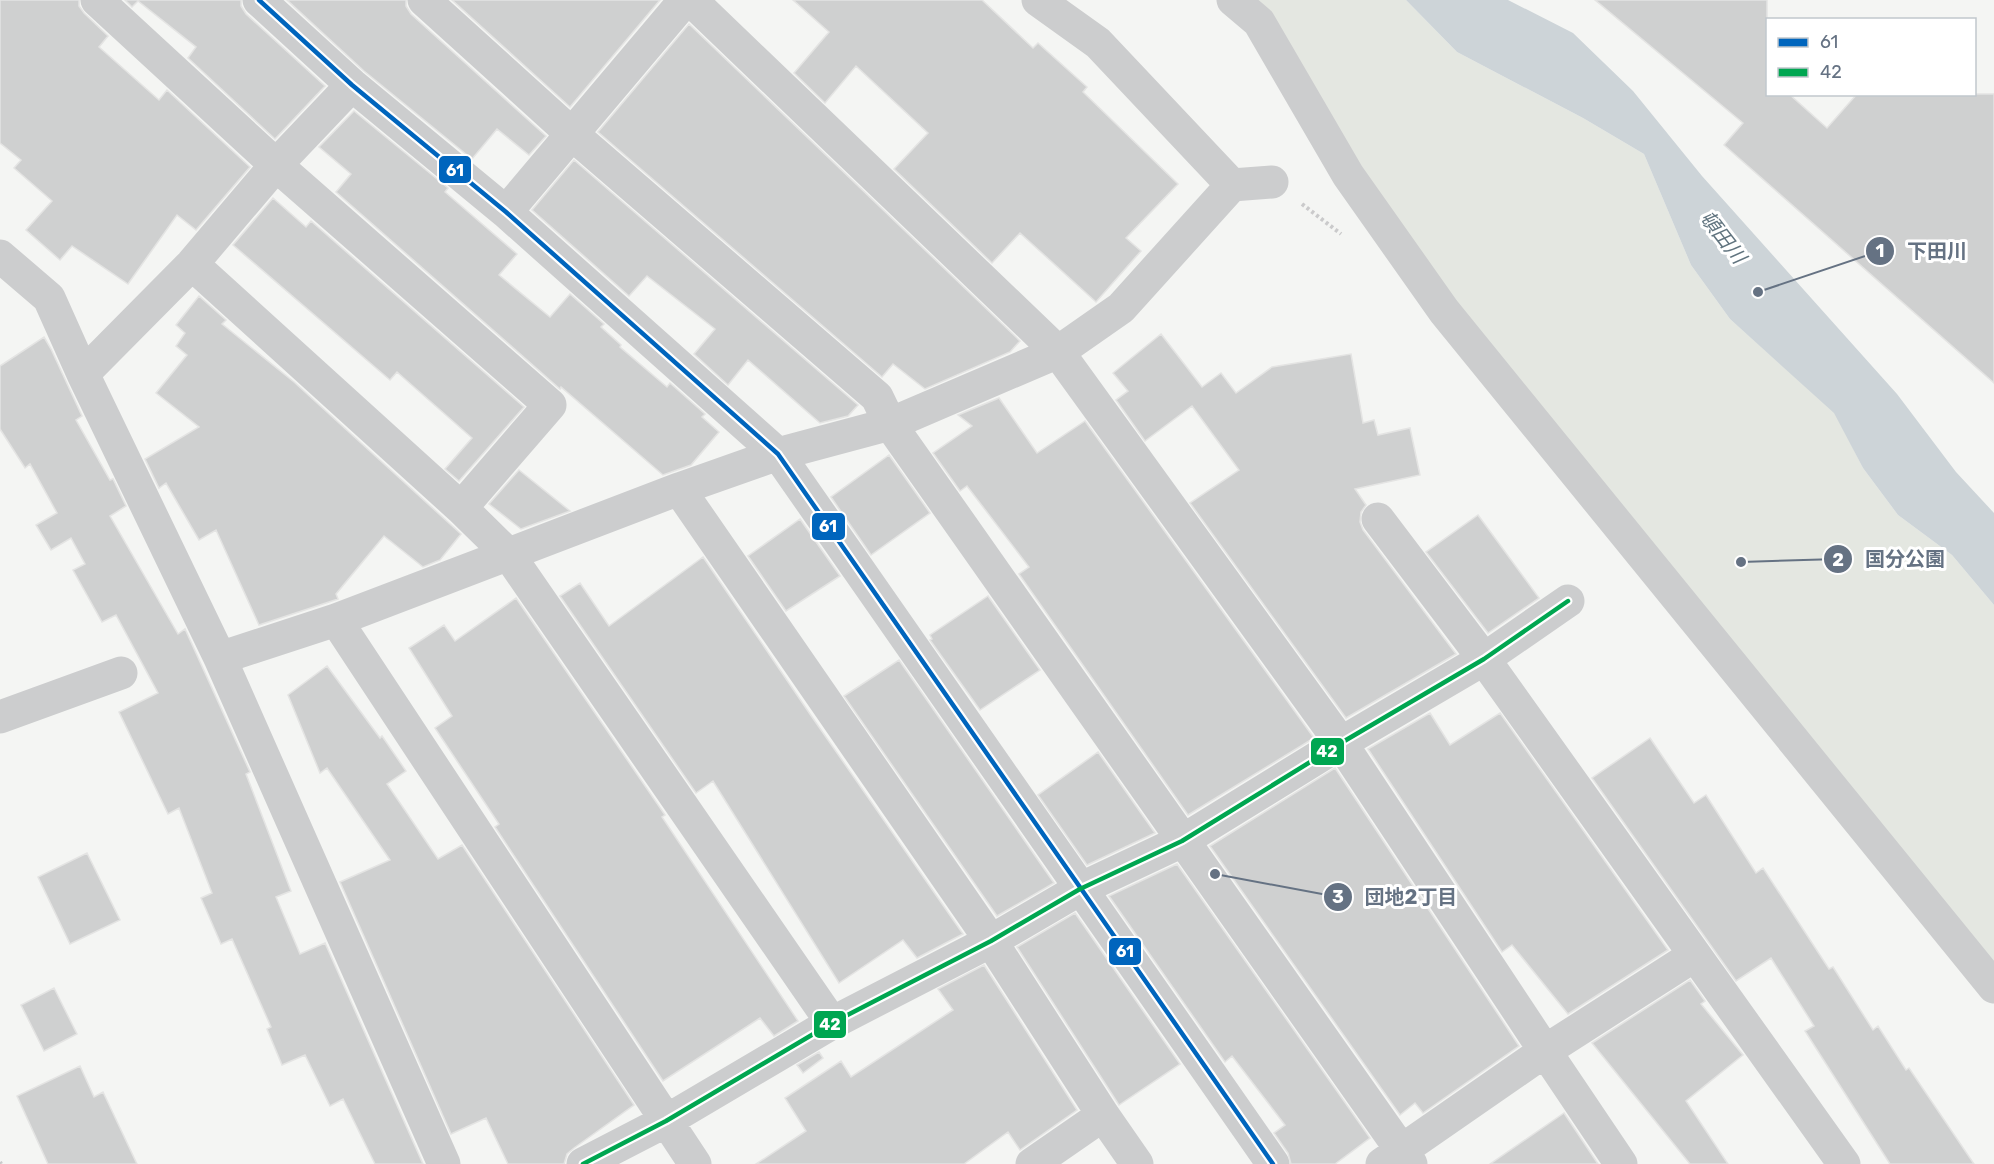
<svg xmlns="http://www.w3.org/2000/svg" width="1994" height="1164" font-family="Rubik,'Noto Sans JP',sans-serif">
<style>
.green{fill:#e4e7e1}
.water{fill:#cdd4d8}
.building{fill:#cfd0d0;stroke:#e4e4e3;stroke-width:1.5}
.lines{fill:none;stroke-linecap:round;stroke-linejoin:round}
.path{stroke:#cacacb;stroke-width:4;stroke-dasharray:3 3;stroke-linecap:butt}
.minor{stroke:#cccdce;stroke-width:33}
.bus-1-casing{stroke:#fff;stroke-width:9}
.bus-2-casing{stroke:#fff;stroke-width:9}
.bus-1{stroke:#0065bd;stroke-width:4.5}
.bus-2{stroke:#00a651;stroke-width:4.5}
.labels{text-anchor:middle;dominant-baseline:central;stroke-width:6;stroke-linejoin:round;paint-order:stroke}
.water-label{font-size:20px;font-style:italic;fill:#61747f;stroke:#fff}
.leader{fill:none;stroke:#657283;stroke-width:2}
.callout-dot{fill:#657283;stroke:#fff;stroke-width:2}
.mark-label{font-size:18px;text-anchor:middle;font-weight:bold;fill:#fff}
.callout-label{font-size:20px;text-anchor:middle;font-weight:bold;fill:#657283;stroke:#fff;stroke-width:6;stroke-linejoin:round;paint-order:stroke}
.line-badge{stroke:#fff;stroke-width:2}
.badge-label{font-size:16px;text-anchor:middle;font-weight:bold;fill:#fff}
</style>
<rect width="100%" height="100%" fill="#f4f5f3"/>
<path class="green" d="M1248,0H1406L1457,52L1583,118L1644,154L1691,265L1730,319L1835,413L1863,468L1898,515L1952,555L1994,605V967L1449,300Z"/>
<path class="water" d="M1406,0H1508L1573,33L1633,91L1702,176L1897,394L1956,472L1994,513V605L1952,555L1898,515L1863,468L1834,413L1730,319L1691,265L1644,154L1583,118L1457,52Z"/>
<path class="building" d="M0,0H79V6L84,13L108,36L99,47L159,100L167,90L250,167L196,230L177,215L128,284L72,246L60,260L26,230L52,201L14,168L21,160L0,143Z
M125,0H241V6L246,14L325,86L275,139L188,58L196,47L138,1L132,7Z
M287,0H406V6L411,14L546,136L529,155L497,129L472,159L364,71Z
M452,0H660L570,107Z
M793,0H982L1033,48L1038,43L1087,87L1083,92L1178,184L1126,238L1141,251L1096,302L1020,233L992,263L894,169L928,133L856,66L825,103L794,73L829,32Z
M1595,0H1767V94H1789L1827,128L1857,94H1994V383L1724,145L1743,123Z
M689,24L1020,341L1010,352L925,389L893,364L882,377L598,132Z
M354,111L448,188L445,192L517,254L499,275L550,317L570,294L604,324L601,327L621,345L620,347L667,387L670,383L705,414L702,417L719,432L691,465L663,475L561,387L560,389L336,192L351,174L319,147Z
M574,160L858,405L848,416L820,423L748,360L728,385L694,354L715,329L647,276L629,296L532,210Z
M273,198L306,227L311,221L524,407L459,481L445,469L472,438L397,372L390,380L233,245Z
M199,296L226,320L222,324L294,382L461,534L440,560L423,567L384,536L336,594L338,599L259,625L216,530L199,540L166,483L159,488L145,459L199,427L156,393L187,355L176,346L185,333L176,325Z
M1161,334L1202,387L1221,373L1236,393L1272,367L1351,354L1363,423L1374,420L1378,435L1410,428L1420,475L1355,489L1366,505L1361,512L1360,522L1363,530L1456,654L1346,718L1190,503L1239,470L1192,406L1145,441L1116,400L1128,391L1113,373Z
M44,337L51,349L82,416L76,420L110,480L113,479L126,506L110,516L178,634L185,629L250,772L246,774L291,891L276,897L300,954L325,943L423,1164H375L343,1099L330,1106L305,1055L282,1065L267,1029L271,1027L232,939L221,944L201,898L212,893L179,808L168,814L119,712L158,693L116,615L102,622L73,570L85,564L71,538L51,550L36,525L57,513L30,464L25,468L0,429V366Z
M999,398L1037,453L1085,421L1314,738L1188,815L1019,574L1029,567L967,486L960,491L933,453L972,426L958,415Z
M889,455L930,513L871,555L831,497Z
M519,470L570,511L521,529L489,504Z
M1478,515L1539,598L1488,633L1426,552Z
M800,519L840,576L786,611L748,556Z
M703,557L812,717L963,934L917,958L903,940L839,983L713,781L696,793L560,596L580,583L609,626Z
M988,596L1040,670L980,710L930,640L932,639L930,635Z
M516,598L665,815L662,817L798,1021L774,1036L760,1018L663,1081L495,827L499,824L435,728L452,716L409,648L444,625L455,641Z
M899,660L1054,883L997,916L844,696Z
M327,666L380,738L382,736L406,771L387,784L438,859L462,845L634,1105L574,1148L567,1154L564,1164H508L486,1118L451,1134L340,882L390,860L327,768L320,773L288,695Z
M1430,713L1450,745L1500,713L1668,950L1568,1014L1512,945L1502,952L1368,749Z
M1650,738L1694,803L1706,795L1756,873L1763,868L1829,969L1833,967L1873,1030L1878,1026L1906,1070L1909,1068L1974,1164H1890L1805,1031L1814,1026L1771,958L1736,981L1592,778Z
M1098,752L1155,833L1087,865L1038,795Z
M1335,768L1519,1046L1423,1113L1415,1103L1400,1115L1210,846Z
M87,853L120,920L70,944L38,877Z
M1177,864L1370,1138L1335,1164H1291L1288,1153L1274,1133L1285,1125L1232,1056L1225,1062L1109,896Z
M1075,913L1180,1064L1119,1105L1017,947Z
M984,965L1077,1110L1020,1150L1008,1132L964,1164H756L806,1131L785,1098L841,1061L851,1077L953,1010L938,989Z
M1690,980L1705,1001L1701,1004L1743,1055L1686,1101L1728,1164H1690L1592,1043Z
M54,988L77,1034L44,1051L21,1005Z
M819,1052L823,1058L803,1073L797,1065Z
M80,1066L94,1097L103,1092L137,1164H48L17,1096Z
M1564,1113L1598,1164H1490Z"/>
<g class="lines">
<path class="path" d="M1302,204L1341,234
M0,1162L1,1164"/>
<path class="minor" d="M97,0L276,165L550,405L461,508
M259,0L352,85L506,212L778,454L1273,1164
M424,0L572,134L877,397L890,424L1411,1164
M691,0L1058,352L1121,308L1232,185L1098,43L1038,0
M1233,0L1259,22L1348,175L1444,311L1994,987
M1232,185L1272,182
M506,212L685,0
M0,256L49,298L83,374L220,658L444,1164
M192,264L461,508L509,555L832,1023
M83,374L192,264L276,165L352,85
M679,489L991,941L1103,1115L1137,1164
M1378,519L1484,659L1844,1164
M336,620L695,1164
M220,658L336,620L679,489L778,454L890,424L1058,352L1341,743L1545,1051L1621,1164
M0,717L121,673
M583,1164L666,1121L832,1023L991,941L1080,889L1182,841L1341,743L1484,659L1568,601
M1032,1164L1103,1115
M1382,1164L1545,1051L1695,955"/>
<defs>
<path id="bus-1" d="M259,0L352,85L506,212L778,454L1273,1164"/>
<path id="bus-2" d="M583,1164L666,1121L832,1023L991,941L1080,889L1182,841L1341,743L1484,659L1568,601"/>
</defs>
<use href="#bus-1" class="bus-1-casing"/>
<use href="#bus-2" class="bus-2-casing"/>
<use href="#bus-1" class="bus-1"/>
<use href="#bus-2" class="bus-2"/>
</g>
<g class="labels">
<g class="water-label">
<text transform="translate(1723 237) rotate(52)">頓田川</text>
</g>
</g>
<path class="leader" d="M1758 292L1880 251M1741 562L1838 559M1215 874L1338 897"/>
<g class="callout-dot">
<circle cx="1758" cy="292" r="6"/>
<circle cx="1741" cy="562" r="6"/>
<circle cx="1215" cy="874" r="6"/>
<circle cx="1880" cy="251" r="15"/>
<circle cx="1838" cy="559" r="15"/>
<circle cx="1338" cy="897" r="15"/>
</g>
<g class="mark-label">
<text x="1880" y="257">1</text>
<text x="1838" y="566">2</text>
<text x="1338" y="903">3</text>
</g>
<g class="callout-label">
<text x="1937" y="258">下田川</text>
<text x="1905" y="566">国分公園</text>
<text x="1411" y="904">団地2丁目</text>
</g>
<g class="line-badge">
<rect x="438" y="155" width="34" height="29" rx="6" fill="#0065bd"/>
<rect x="811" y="512" width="35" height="29" rx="6" fill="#0065bd"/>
<rect x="1310" y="737" width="35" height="29" rx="6" fill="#00a651"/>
<rect x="1108" y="937" width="34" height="29" rx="6" fill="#0065bd"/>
<rect x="813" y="1010" width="34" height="29" rx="6" fill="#00a651"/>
</g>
<g class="badge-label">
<text x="455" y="176">61</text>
<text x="828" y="532">61</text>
<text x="1327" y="757">42</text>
<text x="1125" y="957">61</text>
<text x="830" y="1030">42</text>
</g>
<rect x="1766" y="18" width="210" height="78" fill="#ffffff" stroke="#c1c7cd" stroke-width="1.5"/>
<rect x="1778" y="38" width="30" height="9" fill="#0065bd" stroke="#c1c7cd" stroke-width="1.5"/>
<text x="1820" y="48" font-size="18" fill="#657283">61</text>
<rect x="1778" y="68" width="30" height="9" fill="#00a651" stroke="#c1c7cd" stroke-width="1.5"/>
<text x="1820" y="78" font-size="18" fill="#657283">42</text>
</svg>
